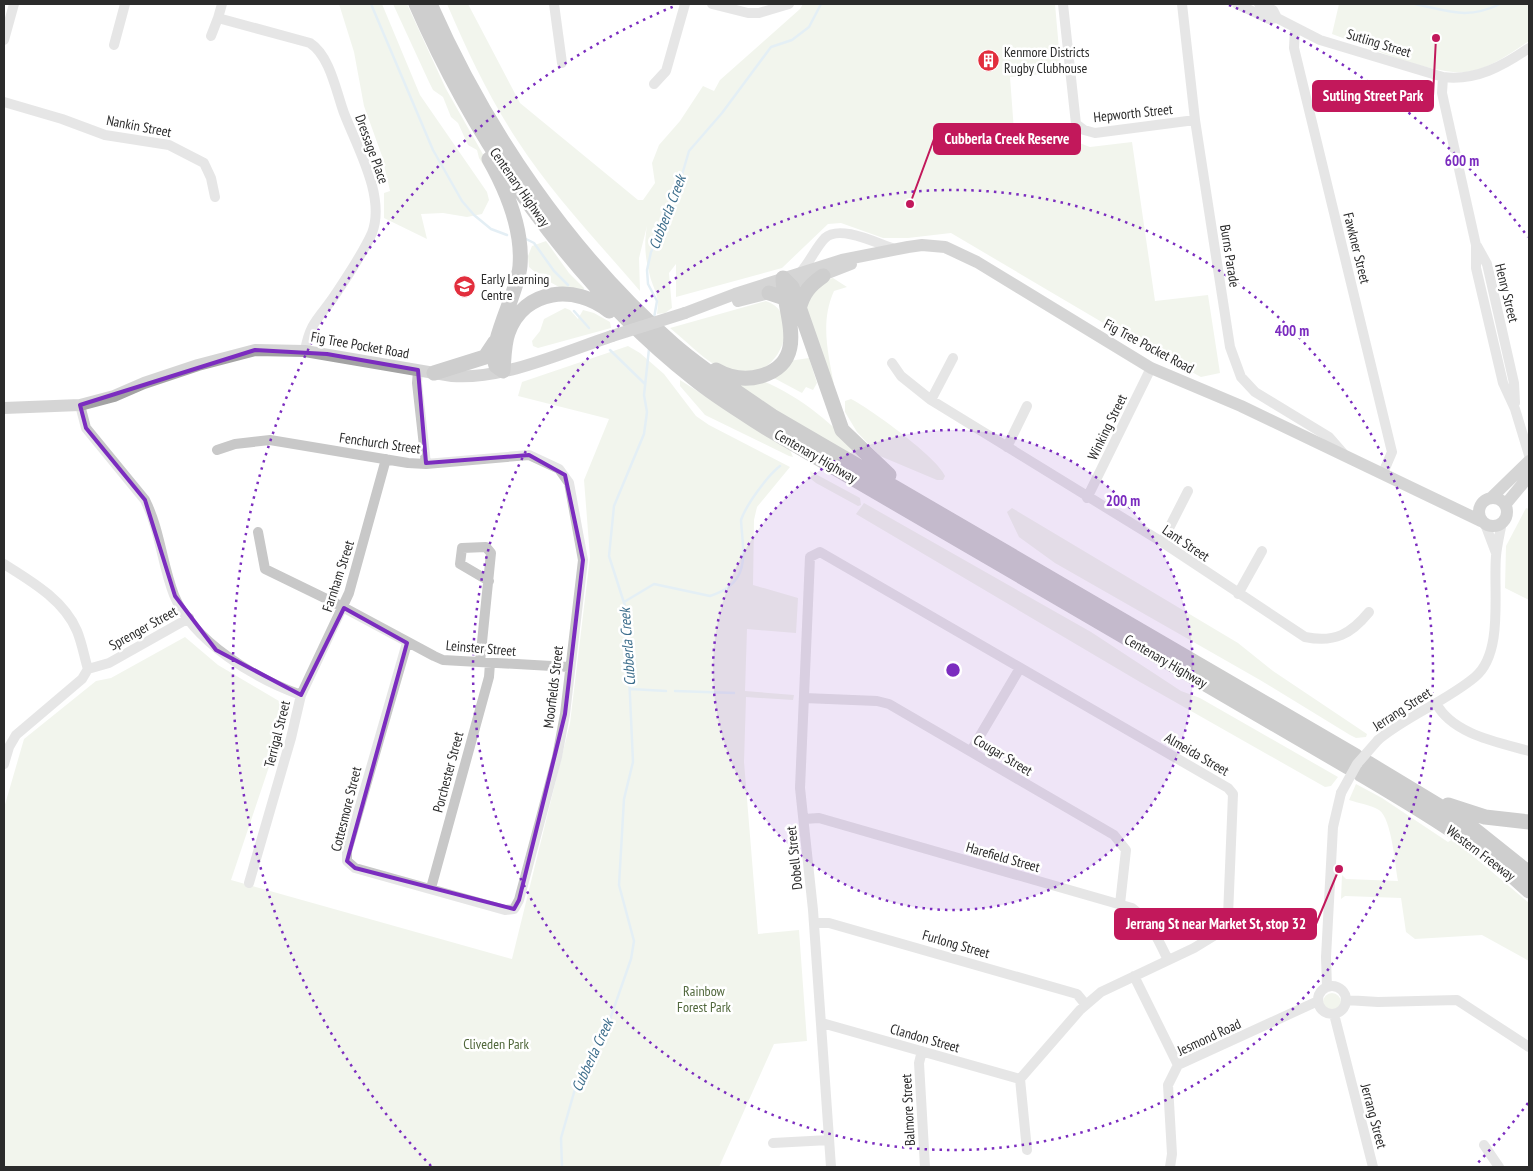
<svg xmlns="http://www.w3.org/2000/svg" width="1533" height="1171" font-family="'PT Sans Narrow',sans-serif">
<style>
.green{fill:#e2e9d8}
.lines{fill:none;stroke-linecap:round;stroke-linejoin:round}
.stream{stroke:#c4dbe9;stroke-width:2.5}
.minor{stroke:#c8c8c8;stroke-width:10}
.major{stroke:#a3a3a3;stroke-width:12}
.highway{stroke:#929292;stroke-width:15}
.minor-bridge{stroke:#c8c8c8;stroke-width:10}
.major-bridge{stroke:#a3a3a3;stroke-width:12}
.marked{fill:none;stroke:#7b2cbf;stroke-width:4;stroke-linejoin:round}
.ring{fill:none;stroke:#7b2cbf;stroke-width:2.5;stroke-dasharray:2.5 5}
.labels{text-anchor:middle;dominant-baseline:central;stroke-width:5;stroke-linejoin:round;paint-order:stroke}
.street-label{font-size:14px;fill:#2b2b2b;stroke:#fff}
.poi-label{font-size:14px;fill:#2b2b2b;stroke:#fff;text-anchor:start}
.park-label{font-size:14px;fill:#4f663a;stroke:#fff}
.water-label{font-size:15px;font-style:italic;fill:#3c6d8b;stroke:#fff}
.centre{fill:#7b2cbf;stroke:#fff;stroke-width:2.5}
.ring-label{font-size:15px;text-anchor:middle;font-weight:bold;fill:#7b2cbf;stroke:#fff;stroke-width:5;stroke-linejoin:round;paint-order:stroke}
.leader{fill:none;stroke:#c2185b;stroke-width:2}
.callout-dot{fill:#c2185b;stroke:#fff;stroke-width:2}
.callout{fill:#c2185b;stroke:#c2185b;stroke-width:2}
.callout-label{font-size:15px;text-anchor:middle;font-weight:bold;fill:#fff}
</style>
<rect width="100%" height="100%" fill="#fff"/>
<path class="green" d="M339,4H382L420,95L487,192L489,200L482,214L467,217L443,213L421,214L427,239L384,218V193L390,191L382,156L364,106L354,52Z
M393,4H407L446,89L493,172L490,175L479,158L477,150L468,145L458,123L451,117L443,97L433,90L429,82Z
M447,4H468L520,103L638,200H643L655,183L652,163L659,145L680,121L703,86L714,91L720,80L800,9L803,4H1055L1061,72L1010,77L1014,131L1066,125L1074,141L1090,147L1132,142L1155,301L1208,295L1220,373L1201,377L1139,344L951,233L908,238H883L841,223L828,224L782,268L676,297V264L669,273L672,308L665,313L657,314C660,292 653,291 649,272C645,256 644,243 647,226L639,258L640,291C598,242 552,194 517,140C489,97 467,51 447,4Z
M1339,4H1529V41C1511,53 1494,66 1472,71C1439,79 1366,46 1332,34Z
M546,241L569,273L584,288L583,291L561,288L548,281L547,274L536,273L529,267L528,256L532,246Z
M833,278L847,287L834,291C820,322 828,352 834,385L805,314L806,299L824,280Z
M766,301C800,312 785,366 752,373C747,375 739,371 733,370C728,369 720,368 715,365C699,355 685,340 670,328Z
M565,308L570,310L578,319L583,310L594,313L610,322L611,328L538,348L533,346L532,341L540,331L544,319Z
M628,346L640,353L664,374L696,416L709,425L790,467L757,507L754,520L753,585L798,598L796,633L747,629L745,691L794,695L793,700L746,697L744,762L758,934L799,930L807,1041L774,1044L719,1167H4V808L24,739L96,681L111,678L185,637L218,665L284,704L282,728L231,880L512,959L570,723L590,557L584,480L609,419L518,396L522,382Z
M809,358L817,383L813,390L806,387L802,393L772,377L789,361Z
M680,380L790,450L793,457L789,456L705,415L680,386Z
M763,381C803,398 833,424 862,456L860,460L773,410L732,383Z
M851,399C871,409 938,458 945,476L943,480H937L880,456L857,432L845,412V401Z
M810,471L860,498L861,505L858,506L816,483L811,479Z
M864,503L1091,632L1181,691L1200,698L1338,777L1331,786L1325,787L1140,682L856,514Z
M1012,508L1238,643L1273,671L1367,734L1366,737L1356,738L1350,735L1260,680L1055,563L1019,537L1007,512Z
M1526,508L1529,509V600L1505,588L1506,546Z
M1356,784L1382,798L1448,842L1453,839L1529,903V961L1482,935L1415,939L1406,932L1401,898L1345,896L1341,899L1342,875L1346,879L1398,881C1395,866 1392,819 1379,810C1371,805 1358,803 1349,800Z
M1323 1002a9 9 0 1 1 18 0a9 9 0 1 1-18 0Z"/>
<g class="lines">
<path class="stream" d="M371,4L433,150L462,201L474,215L491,229L507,235
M1415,4C1449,11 1467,20 1500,4
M526,239L534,243L554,271L568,285
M574,311L589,328
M654,318L657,301L648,284L647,270L651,252L660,233L667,208L679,185L689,151L722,113L771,47L792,40L809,27L821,4
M610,350L645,384
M624,602L654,584L710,596C752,583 743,553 741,520C746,505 768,475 780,466
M631,689L666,691
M675,691L734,693
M562,1167L561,1138L575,1089L607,1028L631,959L634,941L619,885L624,799L633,762L626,609L609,556L614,506L644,434L647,412L644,395L649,349"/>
<path class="minor" d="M554,4L562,63
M712,4L748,13H759L789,4
M1063,4L1076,124L1084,130L1095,133L1195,120
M1182,4L1195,120L1230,347L1241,377L1255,392L1329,437L1343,453
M1237,4L1269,19L1277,18L1320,40L1443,77C1476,81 1503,66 1529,48
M1259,4L1273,10L1277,18
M218,18L222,4
M1295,28L1294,48L1392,452L1383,473
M211,36L218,18L310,43C330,56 336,91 344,113C357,147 386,197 372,233C363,253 349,274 337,292C322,316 310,320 305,351
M4,40L14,4
M114,45L125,4
M1443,77L1442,93L1476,245V268L1503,383L1515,409L1529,455
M654,84L666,71L685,4
M4,102L62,119L105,135L169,145L204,163L211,178L215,197
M1477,246L1487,264L1514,383L1515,403
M800,273C810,262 816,247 825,238C840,224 878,244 895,249
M892,363L901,376L931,400L1162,542L1305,637C1335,643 1351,634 1369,612
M418,370L417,383L426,464
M931,400L953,358
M80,405L86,428L145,500C160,530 162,564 174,595C193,642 256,679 301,695L291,738L249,883
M1007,447L1027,406
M217,450L235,444L270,440L408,463L426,464L529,455L559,469L569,483L583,560L565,714L557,757L519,900L514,909L505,910L355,868L347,861V851L407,643
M1087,498L1151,368
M1485,524L1496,553
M258,532L265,569L339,605L434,656L443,660L569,667
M1162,542L1188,491
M4,564C31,581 64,600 77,631C82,643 84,656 88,669
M1238,594L1262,551
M480,662L491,553L486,547L462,548L460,564L489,581
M301,695L349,593L386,459
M804,698L877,701L889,704L1114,835L1126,850L1120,904
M1436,703C1452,734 1497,742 1529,751
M1378,740C1408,715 1445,702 1475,677C1504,653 1493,591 1496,556C1497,545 1500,533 1502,522
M971,751L1020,668
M4,764L9,747L16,735L82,679L88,669L109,663L189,618
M804,819L819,818L1132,908C1151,922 1158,939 1168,960
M431,888L489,677L490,663
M814,923H829L1077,994L1086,1005
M1134,976L1178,1065
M1318 1000a14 14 0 1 1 28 0a14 14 0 1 1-28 0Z
M1327,987L1326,957L1333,827L1341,793
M1346,1000L1378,1002L1457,1000L1529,1047
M1334,1014L1373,1167
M822,1023L1020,1079
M922,1051L919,1063L925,1167
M773,1143L829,1140
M1484,1145L1499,1167
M831,1167L813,910L800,788L810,557L820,552L1228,788L1233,794L1228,916L1225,929L1194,948L1101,992L1080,1010L1020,1079L1027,1150
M1170,1167L1172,1154L1168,1085L1178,1065L1318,1001"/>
<path class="major" d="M738,301L792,287L851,264
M685,313L735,294L842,260L908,247L922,245L945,247L977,262L1151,368L1241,406L1481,521
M4,408L80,405L114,396L144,383L198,365L255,350L305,351L452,376C503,380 564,352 612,336
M1492,497L1529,461
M1479 512a14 14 0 1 1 28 0a14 14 0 1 1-28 0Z
M1505,505L1529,476"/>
<path class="highway" d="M416,4C478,146 571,281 693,378C716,397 743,413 768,429L1348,767
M430,4C486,131 569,253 674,345C705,372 739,393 772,416L1356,756
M489,159C507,191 523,229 520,266C518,293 487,345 496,366L503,371C504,358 504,344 508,333C524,288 576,284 609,311
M783,278L792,287L842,430L889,475
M769,293L784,298
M799,309C803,293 810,285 823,276
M716,370C730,378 744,381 761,376C811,361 783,312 783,278
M434,373L485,357L495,342
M1368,763L1464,821L1529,873
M1360,774C1419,809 1479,844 1529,891
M1448,805L1485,817L1529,822"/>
<path class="minor-bridge" d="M1341,793L1357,764L1378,740"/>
<path class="major-bridge" d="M612,336L685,313"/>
</g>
<path d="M0 0H1533V1171H0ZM255,350L327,354L418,370L426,463L529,455L565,475L583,560L565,714L519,900L514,909L355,868L347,861L407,643L344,608L301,695L216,650L175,596L145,500L86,428L80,405Z" fill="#fff" fill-opacity=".55" fill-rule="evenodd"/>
<path class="marked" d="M255,350L327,354L418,370L426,463L529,455L565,475L583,560L565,714L519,900L514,909L355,868L347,861L407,643L344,608L301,695L216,650L175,596L145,500L86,428L80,405Z"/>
<circle cx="953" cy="670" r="240" fill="#7b2cbf" fill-opacity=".12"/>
<g class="ring">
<circle cx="953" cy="670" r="240"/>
<circle cx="953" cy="670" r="480"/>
<path d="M1528 1103A720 720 0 0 1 1475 1166M431 1166A720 720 0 0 1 677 5M1229 5A720 720 0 0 1 1528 237"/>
</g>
<defs>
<symbol id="building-disc" viewBox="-11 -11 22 22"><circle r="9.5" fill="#e22e3d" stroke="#fff"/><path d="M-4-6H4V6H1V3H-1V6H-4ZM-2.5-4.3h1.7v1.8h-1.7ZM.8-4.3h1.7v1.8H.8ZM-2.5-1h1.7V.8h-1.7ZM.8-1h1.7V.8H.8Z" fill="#fff"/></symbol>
<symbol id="school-disc" viewBox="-11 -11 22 22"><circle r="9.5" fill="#e22e3d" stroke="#fff"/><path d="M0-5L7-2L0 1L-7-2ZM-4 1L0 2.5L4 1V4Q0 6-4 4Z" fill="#fff"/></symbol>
</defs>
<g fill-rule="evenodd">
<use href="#building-disc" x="976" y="48" width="25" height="25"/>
<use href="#school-disc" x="452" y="274" width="25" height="25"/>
</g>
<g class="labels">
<g class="street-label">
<text transform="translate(1379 43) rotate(17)">Sutling Street</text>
<text transform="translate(1133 113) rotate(-6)">Hepworth Street</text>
<text transform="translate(139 126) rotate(11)">Nankin Street</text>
<text transform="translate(372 149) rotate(70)">Dressage Place</text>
<text transform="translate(520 187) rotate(55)">Centenary Highway</text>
<text transform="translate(1357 248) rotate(76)">Fawkner Street</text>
<text transform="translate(1230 256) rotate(81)">Burns Parade</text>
<text transform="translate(1507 293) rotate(76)">Henry Street</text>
<text transform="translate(360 345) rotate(10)">Fig Tree Pocket Road</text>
<text transform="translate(1149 346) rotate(28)">Fig Tree Pocket Road</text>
<text transform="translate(1107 427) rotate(-64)">Winking Street</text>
<text transform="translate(380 443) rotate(8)">Fenchurch Street</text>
<text transform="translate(816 456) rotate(30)">Centenary Highway</text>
<text transform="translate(1186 543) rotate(34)">Lant Street</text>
<text transform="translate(338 576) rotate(-72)">Farnham Street</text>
<text transform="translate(143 628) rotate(-29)">Sprenger Street</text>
<text transform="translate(481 648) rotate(5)">Leinster Street</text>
<text transform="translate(1166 661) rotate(30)">Centenary Highway</text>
<text transform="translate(553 687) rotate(-83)">Moorfields Street</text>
<text transform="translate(1402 709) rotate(-33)">Jerrang Street</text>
<text transform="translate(277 734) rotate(-76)">Terrigal Street</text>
<text transform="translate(1197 754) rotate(30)">Almeida Street</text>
<text transform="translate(1003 755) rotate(31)">Cougar Street</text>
<text transform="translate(448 772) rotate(-75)">Porchester Street</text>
<text transform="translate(346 809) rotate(-76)">Cottesmore Street</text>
<text transform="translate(1481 853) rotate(37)">Western Freeway</text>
<text transform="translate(1003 857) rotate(16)">Harefield Street</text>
<text transform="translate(794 858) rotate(-96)">Dobell Street</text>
<text transform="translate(956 944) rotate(16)">Furlong Street</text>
<text transform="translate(1209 1037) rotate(-25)">Jesmond Road</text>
<text transform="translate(925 1038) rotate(16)">Clandon Street</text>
<text transform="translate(908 1110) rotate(-93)">Balmore Street</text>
<text transform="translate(1374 1116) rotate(75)">Jerrang Street</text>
</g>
<g class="poi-label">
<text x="1004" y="52">Kenmore Districts<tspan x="1004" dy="16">Rugby Clubhouse</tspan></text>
<text x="481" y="279">Early Learning<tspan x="481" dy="16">Centre</tspan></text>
</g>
<g class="park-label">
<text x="704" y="991">Rainbow<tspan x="704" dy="16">Forest Park</tspan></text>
<text x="496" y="1044">Cliveden Park</text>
</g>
<g class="water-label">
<text transform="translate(667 212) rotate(-69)">Cubberla Creek</text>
<text transform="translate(627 647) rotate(-94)">Cubberla Creek</text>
<text transform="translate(592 1055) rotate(-65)">Cubberla Creek</text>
</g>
</g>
<circle cx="953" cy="670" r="8" class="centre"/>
<g class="ring-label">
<text x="1462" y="166">600 m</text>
<text x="1292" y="336">400 m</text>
<text x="1123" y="506">200 m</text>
</g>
<path class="leader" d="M1436 38L1433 96M910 204L934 139M1339 869L1316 924"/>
<g class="callout-dot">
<circle cx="1436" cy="38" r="5"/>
<circle cx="910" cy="204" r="5"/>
<circle cx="1339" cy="869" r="5"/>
</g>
<g class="callout">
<rect x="1313" y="81" width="120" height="30" rx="5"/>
<rect x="934" y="124" width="146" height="30" rx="5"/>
<rect x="1115" y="909" width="201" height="30" rx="5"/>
</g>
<g class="callout-label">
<text x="1373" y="101">Sutling Street Park</text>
<text x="1007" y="144">Cubberla Creek Reserve</text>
<text x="1216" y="929">Jerrang St near Market St, stop 32</text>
</g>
<rect width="1533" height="1171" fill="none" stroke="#2b2b2b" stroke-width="10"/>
</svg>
